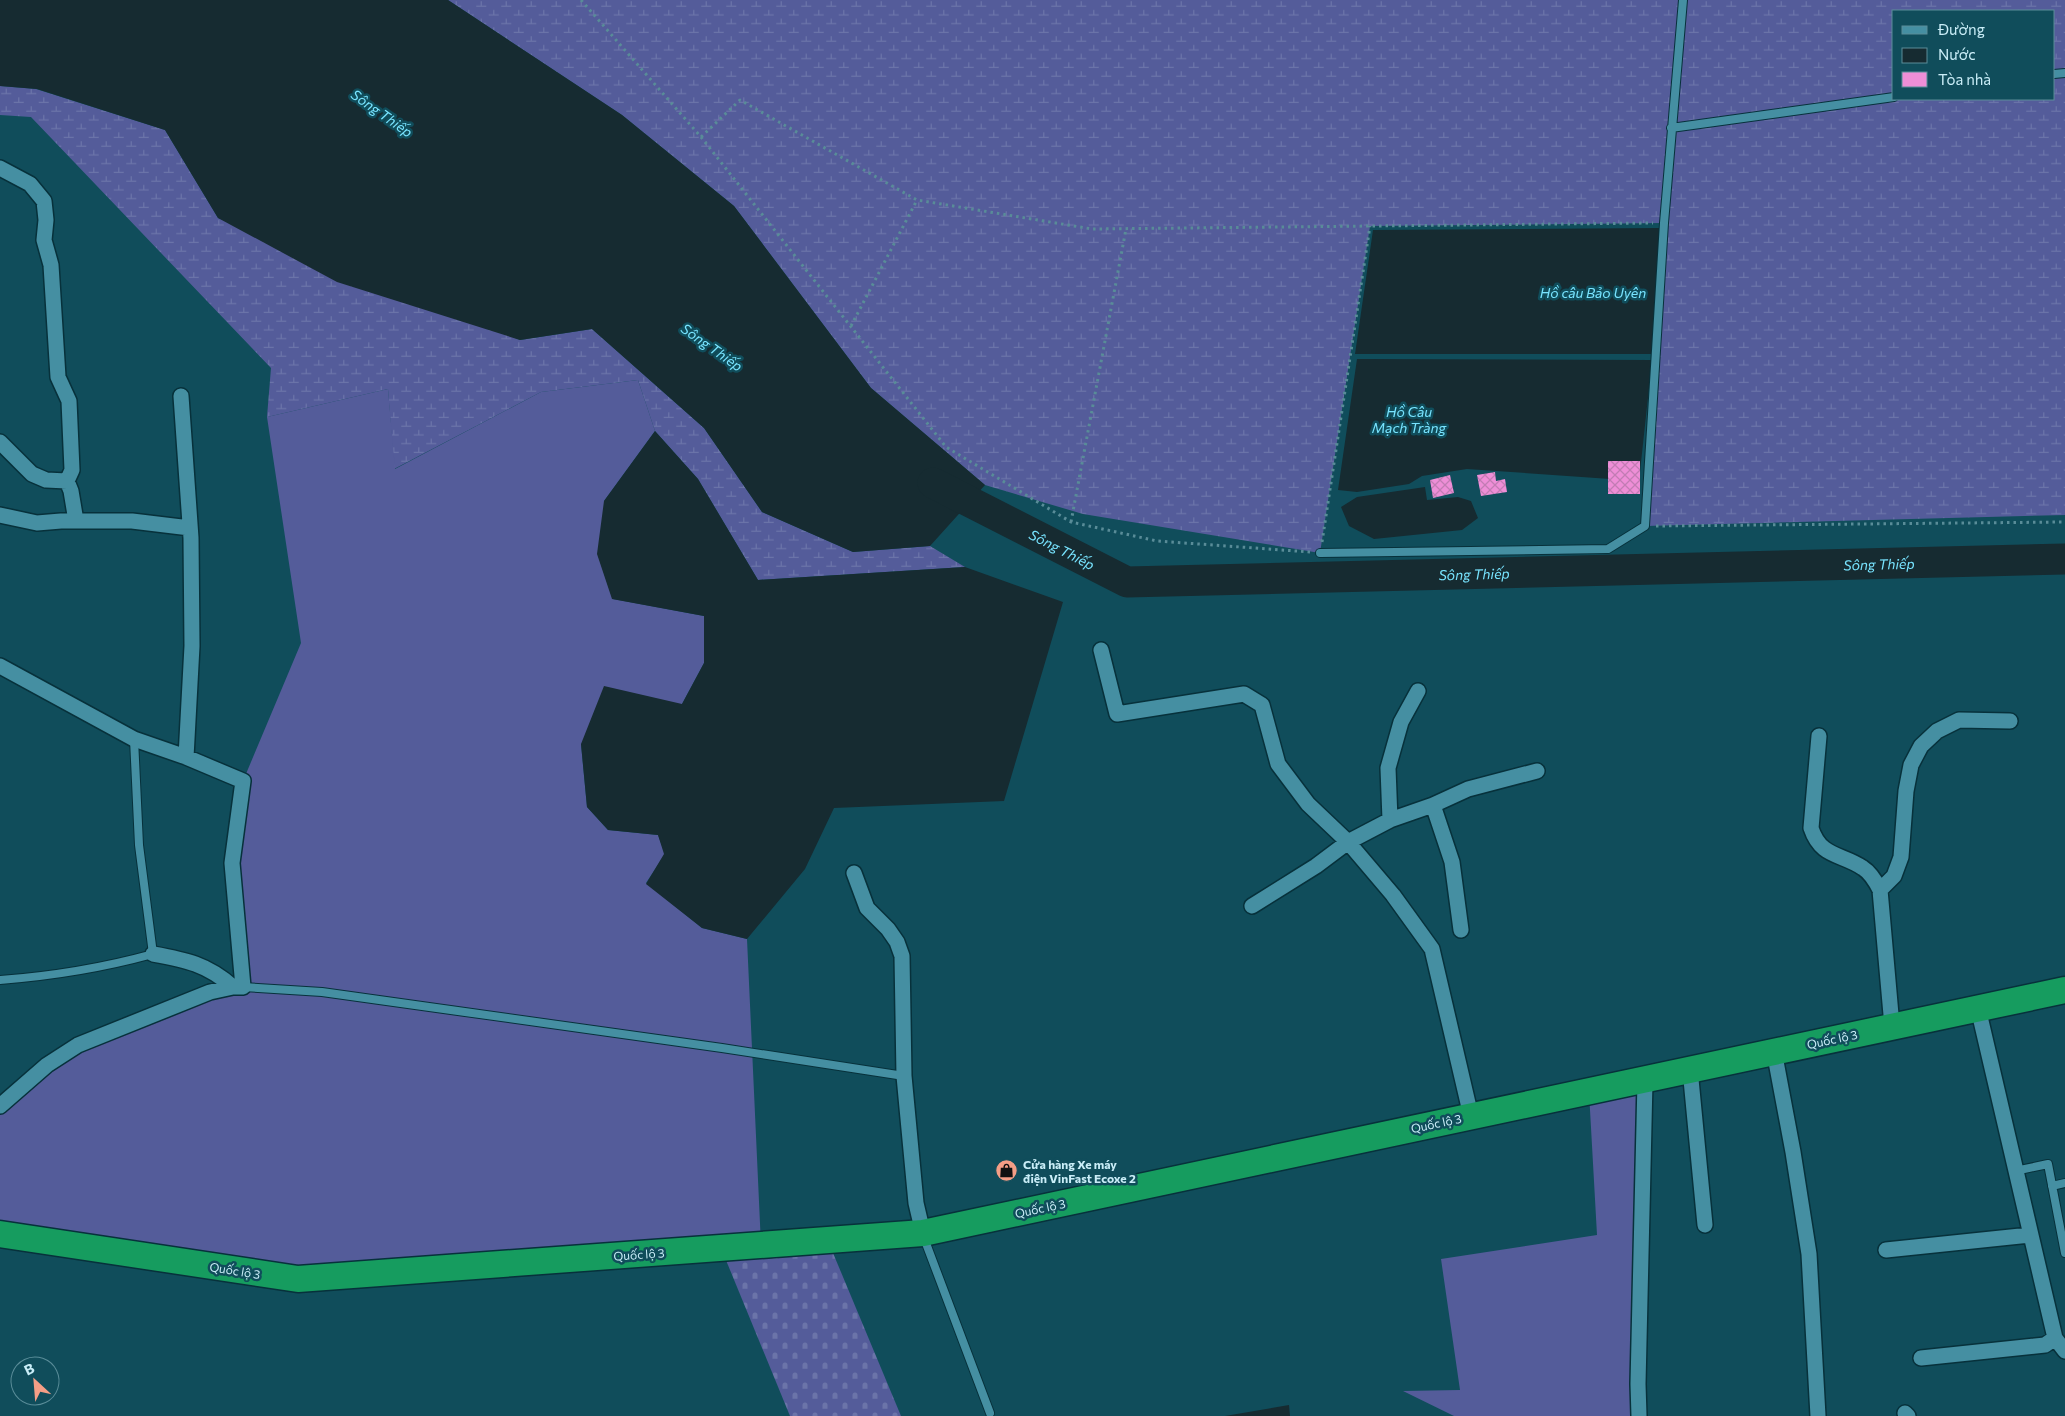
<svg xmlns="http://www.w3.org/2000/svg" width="2065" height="1416" font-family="Commissioner,sans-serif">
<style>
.wetland{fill:url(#wetland-marsh);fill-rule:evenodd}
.cemetery{fill:url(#cemetery-stones)}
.garden{fill:#545c9a}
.water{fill:#162b31}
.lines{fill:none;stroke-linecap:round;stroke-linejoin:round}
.river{stroke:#162b31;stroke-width:31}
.building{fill:url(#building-cross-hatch)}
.lane-casing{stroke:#07313b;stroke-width:10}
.street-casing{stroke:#07313b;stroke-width:18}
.highway-casing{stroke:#07313b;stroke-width:29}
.path{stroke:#598c98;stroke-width:3;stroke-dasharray:2.5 4;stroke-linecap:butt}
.lane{stroke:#458fa2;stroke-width:8}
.street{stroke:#458fa2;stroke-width:15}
.highway{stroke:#169c5f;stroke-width:26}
.labels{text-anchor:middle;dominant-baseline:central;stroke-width:5;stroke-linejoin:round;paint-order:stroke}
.street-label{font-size:12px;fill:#c9edf7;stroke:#104d5b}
.poi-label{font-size:12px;font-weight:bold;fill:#c9edf7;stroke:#104d5b;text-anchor:start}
.water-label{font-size:14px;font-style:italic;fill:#78e4ff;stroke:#104d5b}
</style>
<defs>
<pattern id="wetland-marsh" width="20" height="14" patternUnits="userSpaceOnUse" patternTransform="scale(1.25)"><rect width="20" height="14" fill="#545c9a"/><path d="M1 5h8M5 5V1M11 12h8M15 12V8" fill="none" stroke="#6b74a9"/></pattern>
<pattern id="cemetery-stones" width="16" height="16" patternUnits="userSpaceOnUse" patternTransform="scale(1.25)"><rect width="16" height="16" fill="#545c9a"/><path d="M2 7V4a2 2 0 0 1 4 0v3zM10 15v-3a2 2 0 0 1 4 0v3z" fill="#6b74a9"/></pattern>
<pattern id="building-cross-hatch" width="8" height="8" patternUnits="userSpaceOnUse" patternTransform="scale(1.25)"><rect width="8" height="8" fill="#ee8ed7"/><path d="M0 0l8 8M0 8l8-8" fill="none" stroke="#c27cb4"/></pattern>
</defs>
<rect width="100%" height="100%" fill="#104d5b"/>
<path class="wetland" d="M448,0H2065V515L1645,526L1663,223L1370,226L1320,553L1083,514L985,485L871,388L734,206L622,115ZM1894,11H2054V99H1894Z
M0,86L36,89L165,130L218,218L520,340L592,329L704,428L762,512L853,552L930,546L965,567L758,580L698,479L655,431L638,380L541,392L394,469L388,389L267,417L271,368L31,117L0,115Z"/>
<path class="cemetery" d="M828,1241L901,1416H790L721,1248Z"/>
<path class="garden" d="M638,380L655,431L604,501L613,599L704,616V663L682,704L581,744L587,807L608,830L658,835L665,854L646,883L702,928L747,939L761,1245L298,1279L0,1234V1102L47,1065L243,987L232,863L243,781L301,643L267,417L388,389L395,469L541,392Z
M1645,1081L1632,1416H1454L1403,1391L1460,1390L1441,1259L1597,1235L1589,1092Z"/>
<path class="water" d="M0,0H448L622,115L734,206L871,388L985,485L930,546L853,552L762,512L704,428L592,329L520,340L337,282L218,218L165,130L37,89L0,86Z
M1660,228L1653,354H1355L1373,230Z
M1357,359L1652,360L1639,481L1467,469L1422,476L1409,484L1357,492L1338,490Z
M655,431L698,479L758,580L965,567L1063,602L1004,801L834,808L805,869L747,939L702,928L646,884L664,854L658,835L608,830L587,807L581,744L604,686L682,704L704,663V616L612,599L597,554L604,501Z
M1425,487L1427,500L1458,497L1471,501L1478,518L1462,530L1374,539L1349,526L1341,507L1357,497Z
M1289,1405L1290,1416H1225Z"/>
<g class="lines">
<path class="river" id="s1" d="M933,483L1127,582L2065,559"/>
</g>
<path class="building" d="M1608,461H1640V494H1608Z
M1495,472L1496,481L1505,479L1507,492L1481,496L1477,475Z
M1450,475L1454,493L1433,498L1430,480Z"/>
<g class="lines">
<defs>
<path id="lane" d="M2054,74L2065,73
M1671,128L1894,97
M1320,553L1608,549L1645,526L1664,223L1683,0
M0,980C53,976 102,968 153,954L139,845L134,739
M243,987L322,992L722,1048L904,1076
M2015,1171L2048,1164L2065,1253
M2052,1186L2065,1183
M924,1238L990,1413"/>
<path id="street" d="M0,168L30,184L44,201L46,220L44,240L51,265L58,377L69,401L72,470L67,481
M181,396L191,538L192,646L186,757
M0,442L32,474L46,480L67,481L71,491L76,521
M0,515L37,523L61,521H132L190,528
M1101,650L1117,714L1244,694L1262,705L1278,764L1308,804L1348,842L1393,895L1432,949L1471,1116
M0,666L134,739L186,757L243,781L232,863L243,987H233L210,992L78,1045L47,1065L0,1106
M1819,736L1811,828C1821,858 1841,853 1863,868C1871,873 1876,882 1880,890L1892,1026
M1433,805L1468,789L1537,771
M1390,820L1388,768L1401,722L1418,691
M854,873L867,908L888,929L897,942L902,956L904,1076L916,1203L923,1233
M1880,890L1894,876L1901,857L1906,791L1911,765L1921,746L1937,731L1959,720L2010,721
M1252,906L1316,866L1348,842L1390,820L1433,805L1452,862L1461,930
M153,954C186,960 207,964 233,987
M1978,1008L2055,1338L2065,1351
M1774,1051L1793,1152L1809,1254L1818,1416
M1690,1069L1705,1225
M1886,1250L2030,1235
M1921,1358L2045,1345L2055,1338
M1905,1413L1908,1416
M1639,1416L1638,1384L1645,1081"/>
<path id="highway" d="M0,1234L298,1279L923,1233L2065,990"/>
</defs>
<use href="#lane" class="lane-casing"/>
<use href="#street" class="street-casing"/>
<use href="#highway" class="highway-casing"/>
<path class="path" d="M581,0L701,137L946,447L1071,522L1157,541L1310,552
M701,137L740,100L917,200L1092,229L1653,223
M851,326L917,200
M1071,522L1126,229
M1656,526L2065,522
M1322,542L1370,226"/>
<use href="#lane" class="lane"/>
<use href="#street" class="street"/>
<use href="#highway" class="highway"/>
</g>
<defs>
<symbol id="shop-disc" viewBox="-11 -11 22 22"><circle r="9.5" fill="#f49e86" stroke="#104d5b"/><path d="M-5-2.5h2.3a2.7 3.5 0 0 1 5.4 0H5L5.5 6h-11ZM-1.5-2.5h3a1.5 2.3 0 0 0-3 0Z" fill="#111"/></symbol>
</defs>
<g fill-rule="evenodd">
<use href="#shop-disc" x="994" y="1158" width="25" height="25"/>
</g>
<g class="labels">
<g class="street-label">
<text transform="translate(1832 1039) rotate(-12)">Quốc lộ 3</text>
<text transform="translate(1436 1123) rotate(-12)">Quốc lộ 3</text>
<text transform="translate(1040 1208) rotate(-12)">Quốc lộ 3</text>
<text transform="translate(639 1254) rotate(-4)">Quốc lộ 3</text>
<text transform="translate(235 1270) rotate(9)">Quốc lộ 3</text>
</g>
<g class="poi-label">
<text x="1023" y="1164">Cửa hàng Xe máy<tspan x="1023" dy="14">điện VinFast Ecoxe 2</tspan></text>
</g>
<g class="water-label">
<text transform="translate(382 113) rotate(35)">Sông Thiếp</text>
<text x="1593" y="292">Hồ câu Bảo Uyên</text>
<text transform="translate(712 347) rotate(35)">Sông Thiếp</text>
<text x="1409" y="411">Hồ Câu<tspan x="1409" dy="16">Mạch Tràng</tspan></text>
<text stroke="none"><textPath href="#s1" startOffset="145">Sông Thiếp</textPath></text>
<text stroke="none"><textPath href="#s1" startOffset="970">Sông Thiếp</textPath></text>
<text stroke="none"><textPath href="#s1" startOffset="565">Sông Thiếp</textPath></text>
</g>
</g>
<rect x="1892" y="10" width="162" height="90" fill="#104d5b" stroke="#5a8d99"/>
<rect x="1902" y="26" width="25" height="8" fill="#458fa2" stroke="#5a8d99"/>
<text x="1938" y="35" font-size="15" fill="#c9edf7">Đường</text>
<rect x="1902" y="48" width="25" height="15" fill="#162b31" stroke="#5a8d99"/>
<text x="1938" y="60" font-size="15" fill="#c9edf7">Nước</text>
<rect x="1902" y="72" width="25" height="15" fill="#ee8ed7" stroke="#5a8d99"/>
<text x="1938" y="85" font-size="15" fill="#c9edf7">Tòa nhà</text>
<g transform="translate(35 1381) rotate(334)"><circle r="24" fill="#104d5b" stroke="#5a8d99"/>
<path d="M0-4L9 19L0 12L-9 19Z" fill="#f49e86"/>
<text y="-8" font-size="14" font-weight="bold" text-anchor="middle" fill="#c9edf7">B</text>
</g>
</svg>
